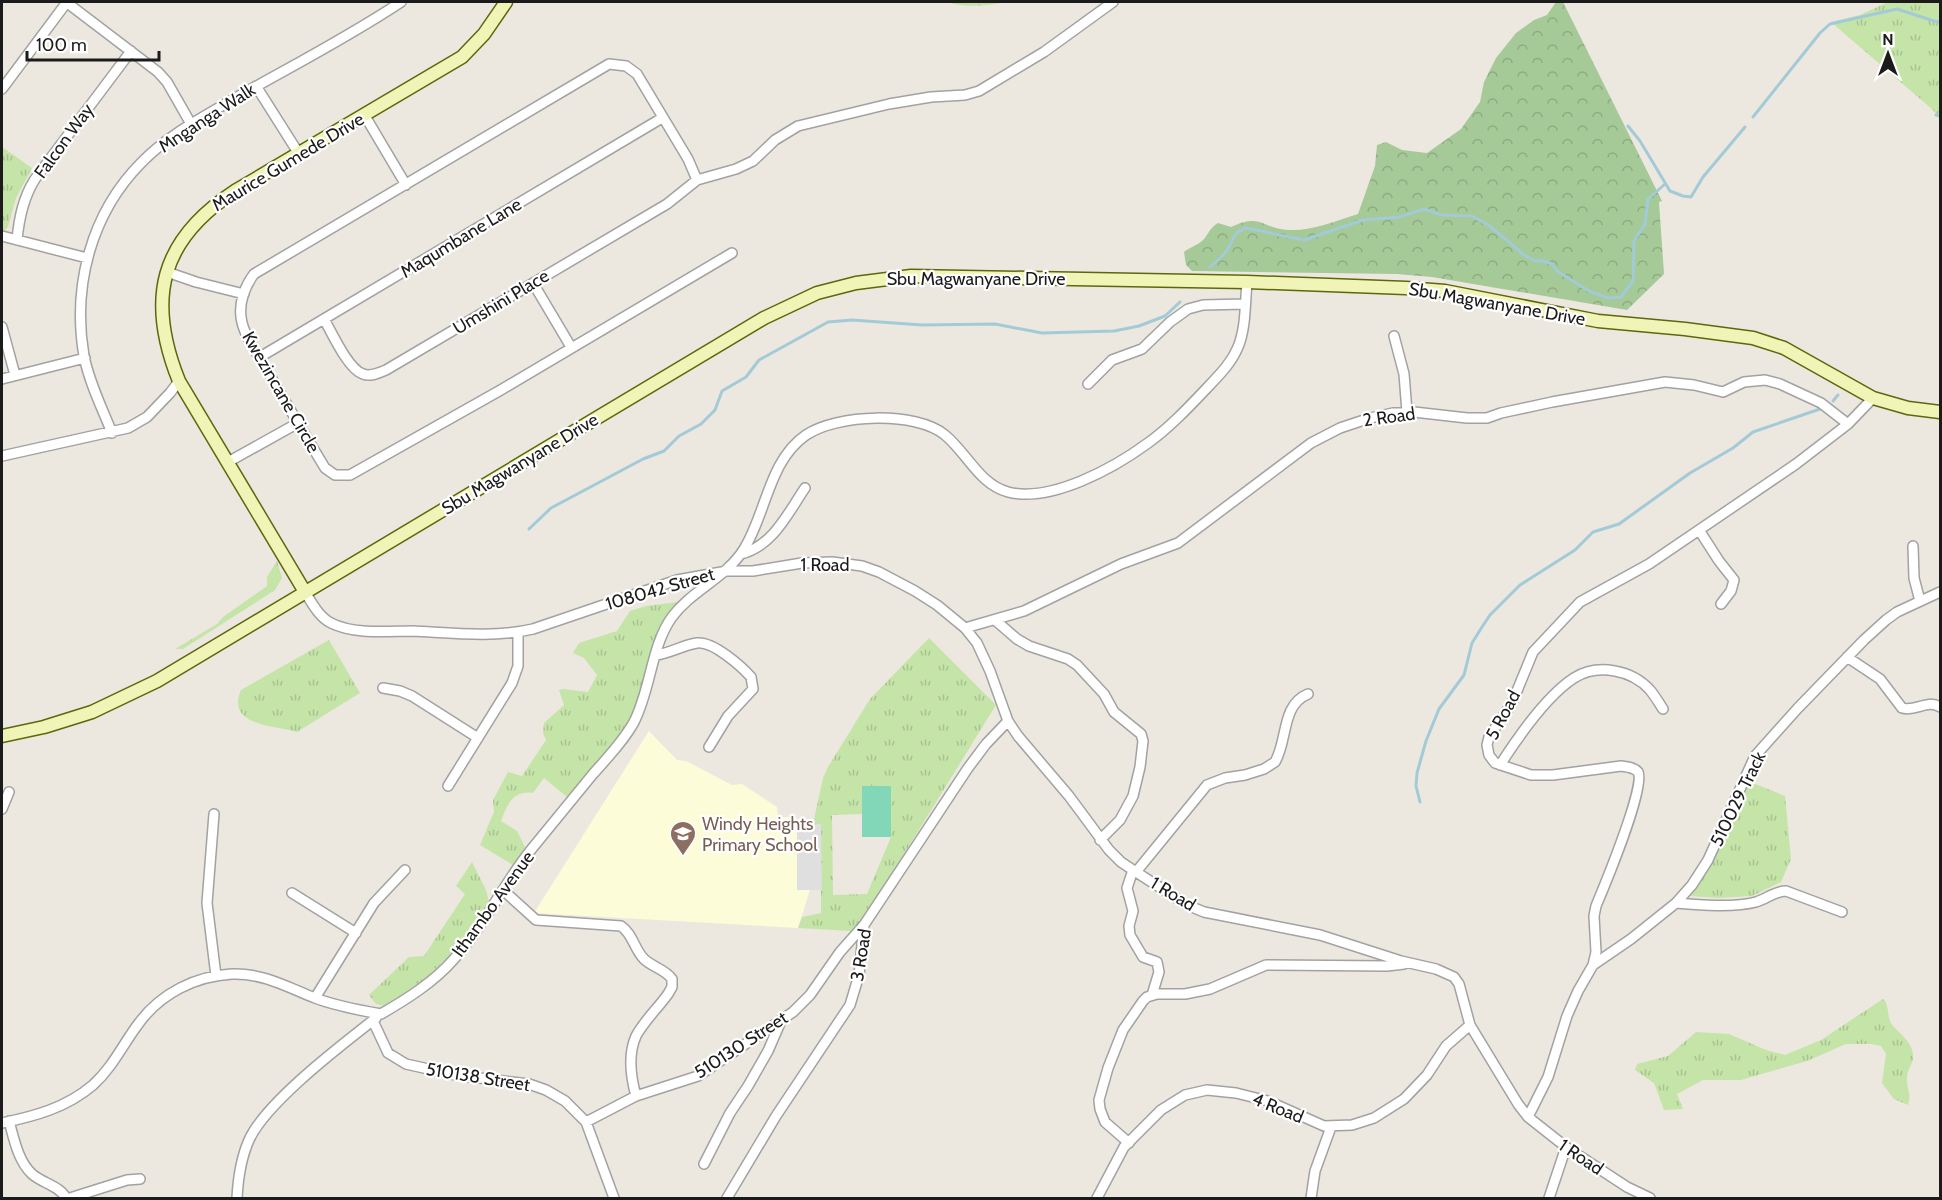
<svg xmlns="http://www.w3.org/2000/svg" width="1942" height="1200" font-family="Cabin,sans-serif">
<style>
.education{fill:#fcfcd9}
.grass{fill:url(#grass-tufts);fill-rule:evenodd}
.forest{fill:url(#forest-crowns)}
.pitch{fill:#82d7b8}
.parking{fill:#dfdfdf}
.lines{fill:none;stroke-linecap:round;stroke-linejoin:round}
.stream{stroke:#a3cad7;stroke-width:3}
.street-casing{stroke:#a2a2a2;stroke-width:12}
.secondary-casing{stroke:#5c680b;stroke-width:15}
.street{stroke:#fff;stroke-width:9}
.secondary{stroke:#f0f4b6;stroke-width:12}
.labels{text-anchor:middle;dominant-baseline:central;stroke-width:4.5;stroke-linejoin:round;paint-order:stroke}
.street-label{font-size:18px;fill:#1b1b1b;stroke:#fff}
.education-label{font-size:18px;fill:#785e54;stroke:#fff;text-anchor:start}
</style>
<defs>
<pattern id="grass-tufts" width="24" height="20" patternUnits="userSpaceOnUse" patternTransform="scale(1.5)"><rect width="24" height="20" fill="#c4e4a8"/><path d="M3 7l-1-3M5 7V3M7 7l1-3M15 17l-1-3M17 17v-4M19 17l1-3" fill="none" stroke="#a8c390"/></pattern>
<pattern id="forest-crowns" width="20" height="18" patternUnits="userSpaceOnUse" patternTransform="scale(1.5)"><rect width="20" height="18" fill="#a5c997"/><path d="M2 6a3 3 0 1 1 6 0M12 15a3 3 0 1 1 6 0" fill="none" stroke="#8dac82"/></pattern>
</defs>
<rect width="100%" height="100%" fill="#ece8e0"/>
<path class="education" d="M649,731L677,760L686,761L732,785L742,784L777,807L778,817H795L797,824V890H810L798,928L534,913Z"/>
<path class="grass" d="M947,2H1006C987,6 965,8 947,2Z
M1888,2H1940V119L1933,110L1831,22L1860,15Z
M2,147L32,168L16,198L8,227L3,232Z
M277,561L282,578L275,590L183,649H175L217,624L223,617L267,586V577Z
M678,602C646,637 654,667 638,705C625,736 589,771 567,797L544,778L533,793C513,790 507,805 501,821L517,831L525,847L513,865L480,845L494,812L493,800L508,772L522,776L546,740L543,733L544,723L564,705L559,690L563,689L588,692L597,675L584,658L573,653L579,643L617,631L630,611L646,606Z
M929,638L996,705L862,922L851,931L798,928L802,917L821,913V824H813L823,778L828,767L870,699ZM862,786L891,837L867,894L833,895L832,815L862,814Z
M329,640L360,693L297,732C277,725 225,727 241,690Z
M1748,781L1785,796L1791,859L1781,882L1752,896L1719,898L1690,896C1717,863 1731,820 1748,781Z
M472,862L486,890L489,902C461,947 430,981 384,1006L376,1004L369,995L409,957L424,956L465,894L456,886Z
M1883,999C1889,1004 1887,1013 1890,1021C1895,1032 1912,1039 1913,1055C1914,1063 1907,1070 1907,1077C1906,1089 1912,1092 1908,1105L1894,1099L1882,1083L1886,1054L1881,1046L1871,1044H1846L1807,1061L1741,1080H1703L1677,1094L1683,1109L1664,1110L1654,1083L1635,1070L1637,1064L1668,1056L1696,1032L1729,1034L1766,1050L1785,1055L1821,1040Z"/>
<path class="forest" d="M1556,2H1563L1662,201L1659,202L1664,274L1627,310L1432,277L1397,274L1192,271L1186,265L1184,252C1190,247 1196,246 1202,241C1208,236 1208,229 1218,223L1231,227C1262,213 1260,228 1289,230C1312,231 1336,221 1358,214L1375,166L1377,145L1386,142L1402,150L1427,153L1461,129L1480,102L1484,82L1496,58L1516,33L1534,20L1547,15Z"/>
<path class="pitch" d="M862,786H891V837H862Z"/>
<path class="parking" d="M797,824H821L822,890H797Z"/>
<g class="lines">
<path class="stream" d="M1936,115L1940,116
M1753,117L1820,33L1830,24L1897,9L1937,22L1940,21
M1628,126L1640,141L1670,191L1683,196L1691,197L1703,177L1745,127
M1210,267C1215,263 1220,258 1225,253C1234,243 1230,233 1246,228L1304,240L1363,220L1400,217L1424,209L1442,215L1472,216L1490,226L1524,255L1535,261H1544L1552,264L1557,271L1589,291L1608,298L1621,297L1633,281L1634,241L1645,224L1648,199L1665,184
M1833,401L1838,395
M529,529L551,508L643,459L664,451L679,436L701,424L715,410L722,391L746,377L759,360L828,322L852,320L922,325L995,324L1042,333L1114,331L1139,326L1165,316L1180,302
M1420,802L1416,786L1417,773L1426,741L1439,709L1464,675L1472,643L1482,627L1490,615L1520,585L1575,550L1593,532L1619,524L1690,473L1733,448L1753,432L1820,409"/>
<defs>
<path id="street" d="M66,2L158,72L167,82L191,124
M256,86L299,154
M2,89L67,2
M365,116L406,185
M697,180L688,159L637,74L626,66L609,64L254,274C245,286 239,302 241,317C243,335 257,352 265,367C285,401 305,435 325,468L335,475H350L499,391L732,253
M2,236L87,258
M17,240C19,218 23,198 35,179L131,51
M167,272L196,282L244,294
M533,283L571,347
M324,319C332,333 348,369 363,374C370,377 379,373 386,370L667,204L697,180L736,169L753,161L775,140L798,126L889,104L931,97L965,95L979,91L1044,52L1113,2
M2,327L15,375
M1394,336L1404,374L1407,412
M260,357L662,118
M2,379L85,358
M1088,384L1112,360L1142,349L1170,322L1188,309L1203,305L1245,304
M112,433C102,408 89,382 84,356C72,286 91,213 142,162C167,136 200,119 232,100C288,68 347,38 401,2
M2,456L128,428L147,417L170,393L179,381
M228,462L298,423
M1699,530L1719,561L1734,580L1731,591L1721,604
M1913,546L1914,578L1920,601
M741,554C773,546 788,513 805,488
M305,592C312,603 319,617 331,623C355,635 388,631 413,631C453,633 494,638 533,629L677,580L727,571H753L802,563L832,562L862,566L879,572L915,591L937,605L965,628L977,643L990,671L1008,721L1018,736L1069,796L1109,850L1121,862L1133,870L1187,905L1204,912L1320,935L1401,961L1436,969L1454,977L1459,984L1470,1025L1518,1104L1528,1117L1566,1147L1627,1187L1650,1198
M995,620L1017,639L1029,646L1068,659L1077,665L1104,694L1114,712L1141,734L1143,741L1140,767L1133,796L1120,820L1100,840
M965,628L1024,611L1121,564L1178,543L1311,443L1340,428L1370,418L1393,413L1414,412L1467,418H1487L1501,413L1552,402L1665,382L1694,385L1723,392L1744,382L1765,380L1780,384L1821,403L1848,424
M656,655C671,653 683,645 697,643C713,641 741,666 751,677L753,689L728,716L709,747
M1847,657L1880,679L1902,708C1916,712 1927,699 1940,707
M383,688L400,691L412,696L478,738
M1500,765C1518,737 1546,696 1574,678C1598,663 1632,670 1650,690C1655,696 1659,703 1663,709
M448,786L512,683L518,666V633
M2,809L9,792
M214,814L207,903L216,976
M1133,870L1127,888L1133,911L1129,926L1130,935L1143,957L1157,962L1159,972L1152,995
M1136,872L1207,785L1225,778L1245,775L1264,769L1275,762C1288,740 1281,705 1308,694
M503,890L536,920L621,926C633,934 634,949 644,959C652,967 665,969 672,979V987L668,994C658,1008 644,1021 636,1036C628,1054 631,1078 636,1096
M292,893L356,933
M1676,903C1699,905 1733,908 1756,902C1767,899 1774,891 1786,891L1842,912
M1593,965L1631,939L1676,903L1692,885L1708,860L1755,756L1798,708L1864,640L1886,620L1897,612L1940,592
M315,998L374,903L405,870
M373,1021L388,1053L406,1064L455,1075L529,1084L546,1090L565,1101L586,1122L614,1198
M1528,1117L1548,1077L1567,1016L1578,991L1593,965L1596,952L1594,916L1596,906C1604,887 1646,786 1638,772C1634,767 1627,767 1621,766L1553,775H1531L1495,763L1489,755L1487,745L1489,737L1512,703L1533,652L1580,602L1649,564L1796,464L1848,424L1873,398
M9,1121C14,1139 18,1161 32,1174C42,1183 60,1186 66,1198
M586,1122L636,1096L698,1076L793,1012L810,995L840,952L864,925
M2,1123C35,1116 66,1108 93,1085C113,1067 123,1044 139,1023C161,993 196,976 232,974C263,973 287,987 315,998C336,1006 358,1010 381,1014C407,999 434,982 454,959C484,926 503,885 530,851C551,825 572,800 593,774C607,758 623,742 634,722C651,689 651,646 672,617C692,590 726,578 744,549C766,514 769,460 806,435C837,414 916,411 945,435C967,453 979,484 1008,492C1051,503 1114,468 1148,443C1169,428 1188,408 1206,389C1218,376 1231,364 1238,347C1246,328 1245,303 1247,282
M1129,1143L1105,1122L1100,1109L1099,1100L1108,1068L1123,1030L1143,1001L1147,997L1157,994H1185L1210,989L1266,965L1387,966L1404,964
M704,1164L730,1113L748,1086L768,1051L781,1021
M70,1198L127,1180L140,1179
M237,1198C238,1179 241,1158 249,1140C266,1102 343,1044 376,1018
M727,1198L776,1116L850,1005L859,975L864,925L968,768L986,744L1008,721
M1097,1198L1124,1147L1161,1110L1185,1095L1207,1090L1236,1093L1268,1101L1324,1126L1352,1125L1374,1118L1404,1099L1427,1075L1446,1046L1470,1025
M1311,1198L1315,1171L1331,1127
M1549,1198L1566,1147"/>
<path id="secondary" d="M305,592L179,381C146,299 160,240 235,191L462,57L484,34L506,2
M2,736L44,727L92,712L157,681L764,318L817,293L856,283L911,276L1247,282L1406,288L1445,291L1598,321L1685,329L1753,338L1784,348L1873,398L1908,408L1940,412"/>
</defs>
<use href="#street" class="street-casing"/>
<use href="#secondary" class="secondary-casing"/>
<use href="#street" class="street"/>
<use href="#secondary" class="secondary"/>
</g>
<defs>
<symbol id="school-pin" viewBox="-11 -11 22 30"><path d="M0 17L-7.5 6A9.5 9.5 0 1 1 7.5 6Z" fill="#8d6e63" stroke="#fff"/><path d="M0-5L7-2L0 1L-7-2ZM-4 1L0 2.5L4 1V4Q0 6-4 4Z" fill="#fff"/></symbol>
</defs>
<g fill-rule="evenodd">
<use href="#school-pin" x="668" y="819" width="30" height="40"/>
</g>
<g class="labels">
<g class="street-label">
<text transform="translate(207 118) rotate(-33)">Mnganga Walk</text>
<text transform="translate(64 141) rotate(-54)">Falcon Way</text>
<text transform="translate(288 162) rotate(-31)">Maurice Gumede Drive</text>
<text transform="translate(461 238) rotate(-31)">Maqumbane Lane</text>
<text x="976" y="279">Sbu Magwanyane Drive</text>
<text transform="translate(501 302) rotate(-31)">Umshini Place</text>
<text transform="translate(1497 304) rotate(10)">Sbu Magwanyane Drive</text>
<text transform="translate(281 392) rotate(60)">Kwezincane Circle</text>
<text transform="translate(1389 417) rotate(-8)">2 Road</text>
<text transform="translate(520 464) rotate(-31)">Sbu Magwanyane Drive</text>
<text x="825" y="565">1 Road</text>
<text transform="translate(660 589) rotate(-16)">108042 Street</text>
<text transform="translate(1503 715) rotate(-62)">5 Road</text>
<text transform="translate(1738 799) rotate(-64)">510029 Track</text>
<text transform="translate(1173 894) rotate(31)">1 Road</text>
<text transform="translate(493 904) rotate(-54)">Ithambo Avenue</text>
<text transform="translate(861 955) rotate(-81)">3 Road</text>
<text transform="translate(741 1045) rotate(-33)">510130 Street</text>
<text transform="translate(478 1077) rotate(9)">510138 Street</text>
<text transform="translate(1278 1108) rotate(22)">4 Road</text>
<text transform="translate(1581 1157) rotate(34)">1 Road</text>
</g>
<g class="education-label">
<text x="702" y="824">Windy Heights<tspan x="702" dy="21">Primary School</tspan></text>
</g>
</g>
<rect width="1942" height="1200" fill="none" stroke="#1b1b1b" stroke-width="6"/>
<g transform="translate(1888 54)" stroke="#ffffff" stroke-width="4.5" paint-order="stroke">
<path d="M0-4.5L10 22L0 15L-10 22Z" fill="#1b1b1b"/>
<text y="-9" font-size="16" font-weight="bold" text-anchor="middle" fill="#1b1b1b">N</text>
</g>
<path d="M27 51v9h132v-9" fill="none" stroke="#1b1b1b" stroke-width="3"/>
<text x="36" y="51" font-size="18" fill="#1b1b1b" stroke="#ffffff" stroke-width="4.5" paint-order="stroke">100 m</text>
</svg>
